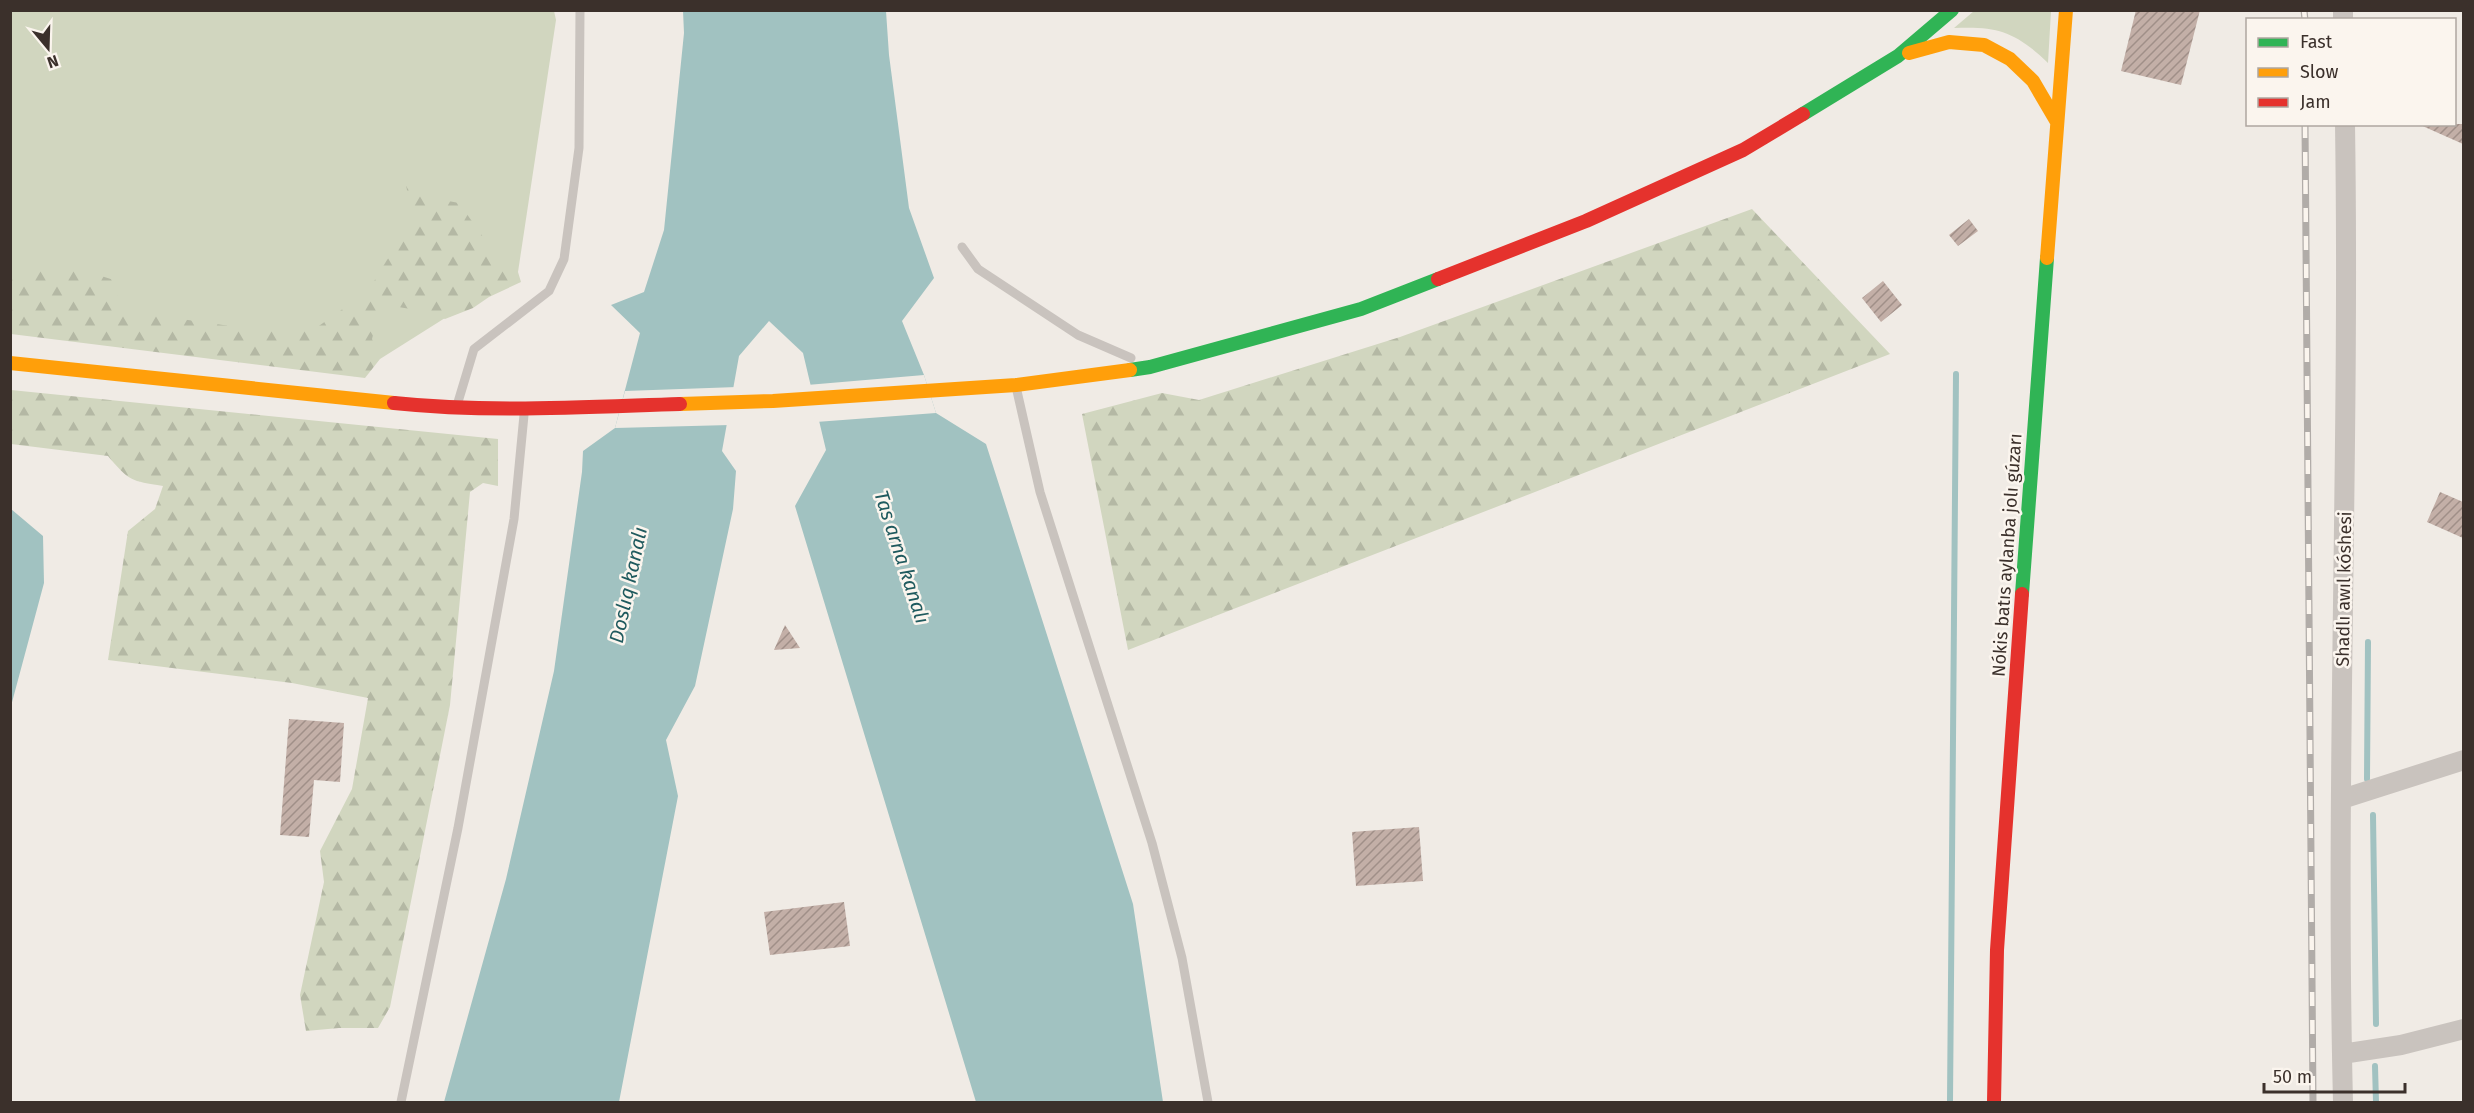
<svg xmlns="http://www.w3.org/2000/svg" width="2474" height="1113" font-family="'Fira Sans',sans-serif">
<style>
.grass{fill:#d1d6bf}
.forest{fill:url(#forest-firs)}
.water{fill:#a1c2c1}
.pier{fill:#f0ebe5}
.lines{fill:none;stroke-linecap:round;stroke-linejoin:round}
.stream{stroke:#a1c2c1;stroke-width:6}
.building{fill:url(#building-hatch)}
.lane{stroke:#c9c3be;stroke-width:9}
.street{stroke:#c9c3be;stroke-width:20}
.fast{stroke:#30b455;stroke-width:14}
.slow{stroke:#ff9f0a;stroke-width:14}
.jam{stroke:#e5322d;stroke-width:14}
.rail-casing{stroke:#b1aca8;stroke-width:7}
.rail{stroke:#fbf5ee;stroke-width:4.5;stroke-dasharray:14;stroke-linecap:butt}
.labels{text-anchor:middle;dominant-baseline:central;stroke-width:5;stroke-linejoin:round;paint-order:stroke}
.street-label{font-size:18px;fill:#3b302b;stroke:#fbf5ee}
.water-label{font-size:20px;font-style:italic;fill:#1f5a5e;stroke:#fbf5ee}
</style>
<defs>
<pattern id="forest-firs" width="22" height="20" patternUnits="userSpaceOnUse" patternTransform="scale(1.5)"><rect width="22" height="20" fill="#d1d6bf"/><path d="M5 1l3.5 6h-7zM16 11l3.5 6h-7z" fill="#b4b8a4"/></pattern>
<pattern id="building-hatch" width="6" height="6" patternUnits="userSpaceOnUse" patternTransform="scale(1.5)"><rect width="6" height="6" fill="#c3afa7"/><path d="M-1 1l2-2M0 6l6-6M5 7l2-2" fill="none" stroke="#a08f88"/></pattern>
</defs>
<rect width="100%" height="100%" fill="#f0ebe5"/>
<path class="grass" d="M11,11H554L556,20L518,272L380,359L11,312Z
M1974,11H2051L2048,63C2016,32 1998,26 1954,28Z"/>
<path class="forest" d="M406,185L427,197L459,203L493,251L518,272L521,282L489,297L473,308L445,319C428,311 412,310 395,306L377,319L372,339L380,359L365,378L11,334V272L34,265L76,268L117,281L118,302L132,312L230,326L316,328L368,291L387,260L414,225Z
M1752,209L1890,354L1128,650L1082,414L1162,393L1199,400L1400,337Z
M11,390L498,439V486L483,483L470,492L450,705L390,1007L378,1028H339L306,1031L300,995L324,882L320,851L352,789L368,698L292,683L108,660L128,531L155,509L163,486C131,481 129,481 108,456L11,444Z"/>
<path class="water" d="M683,11H886L889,55L909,208L934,278L902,321L924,375L936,413L986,444L1133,904L1163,1102H976L795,506L826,450L803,353L769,321L739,356L722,451L736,471L733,509L695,686L666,740L678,796L619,1102H444L506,879L554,671L582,472L583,451L615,428L640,333L611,305L644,292L664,230L684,33Z
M11,509L43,536L44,583L11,706Z"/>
<path class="pier" d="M924,375L936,413L816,422L807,385Z
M737,387L730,425L615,428L625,391Z"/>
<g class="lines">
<path class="stream" d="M2367,779L2368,642
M2373,815L2376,1024
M2375,1066L2376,1102
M1950,1102L1956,374"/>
</g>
<path class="building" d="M2136,10H2200L2181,85L2121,71Z
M2418,124H2463V144Z
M1969,219L1978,231L1958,246L1949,235Z
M1883,281L1902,305L1881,322L1862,298Z
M2440,492L2463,502V538L2427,522Z
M785,625L800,648L774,650Z
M289,719L344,723L340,782L314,780L309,837L280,835Z
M1419,827L1423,881L1356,886L1352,832Z
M844,902L850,946L770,955L764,912Z"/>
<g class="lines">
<path class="lane" d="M962,247L978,269L1078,335L1131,358
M1017,391L1040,492L1152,843L1182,958L1208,1102
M458,402L474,349L549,291L564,259L579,148L580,10
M401,1102L458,828L514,519L524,415"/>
<path class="street" d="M2343,10V20
M2342,799L2464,760
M2342,1054L2401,1045L2464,1029
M2343,1102C2335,777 2350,450 2345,124"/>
<path class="fast" d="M1803,114L1898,56L1952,10
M1130,370L1150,367L1361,309L1438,279
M2022,594L2047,258"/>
<path class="slow" d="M1909,53L1949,42L1984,45L2010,59L2033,81L2057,122
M2047,258L2066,10
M10,363L394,403
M680,404L773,401L1016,385L1130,370"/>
<path class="jam" d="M1438,279L1586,221L1743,150L1803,114
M394,403C489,413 585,407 680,404
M1994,1102L1997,950L2022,594"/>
<defs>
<path id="rail" d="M2304,10L2305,20
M2305,124L2313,1102"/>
</defs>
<use href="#rail" class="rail-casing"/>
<use href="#rail" class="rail"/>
</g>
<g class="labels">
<g class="street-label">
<text transform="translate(2007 555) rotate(-86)">Nókis batıs aylanba jolı gúzarı</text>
<text transform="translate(2344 589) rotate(-89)">Shadlı awıl kóshesi</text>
</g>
<g class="water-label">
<text transform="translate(902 557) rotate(72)">Tas arna kanalı</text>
<text transform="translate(628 585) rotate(-78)">Doslıq kanalı</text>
</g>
</g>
<rect width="2474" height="1113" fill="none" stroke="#3b302b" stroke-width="24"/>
<rect x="2246" y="18" width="210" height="108" fill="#fbf5ee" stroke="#aea6a0" stroke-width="1.5"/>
<rect x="2258" y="38" width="30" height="9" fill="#30b455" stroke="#aea6a0" stroke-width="1.5"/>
<text x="2300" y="48" font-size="18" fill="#3b302b">Fast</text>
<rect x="2258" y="68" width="30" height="9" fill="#ff9f0a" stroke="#aea6a0" stroke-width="1.5"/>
<text x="2300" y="78" font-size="18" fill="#3b302b">Slow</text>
<rect x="2258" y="98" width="30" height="9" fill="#e5322d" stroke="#aea6a0" stroke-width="1.5"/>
<text x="2300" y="108" font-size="18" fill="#3b302b">Jam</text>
<g transform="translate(48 48) rotate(161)" stroke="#fbf5ee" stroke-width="4.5" paint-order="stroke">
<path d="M0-4.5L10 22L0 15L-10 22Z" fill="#3b302b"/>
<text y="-9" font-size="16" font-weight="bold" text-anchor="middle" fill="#3b302b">N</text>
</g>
<path d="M2264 1083v9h141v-9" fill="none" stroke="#3b302b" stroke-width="3"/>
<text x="2273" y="1083" font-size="18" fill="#3b302b" stroke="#fbf5ee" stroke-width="4.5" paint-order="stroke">50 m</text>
</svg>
